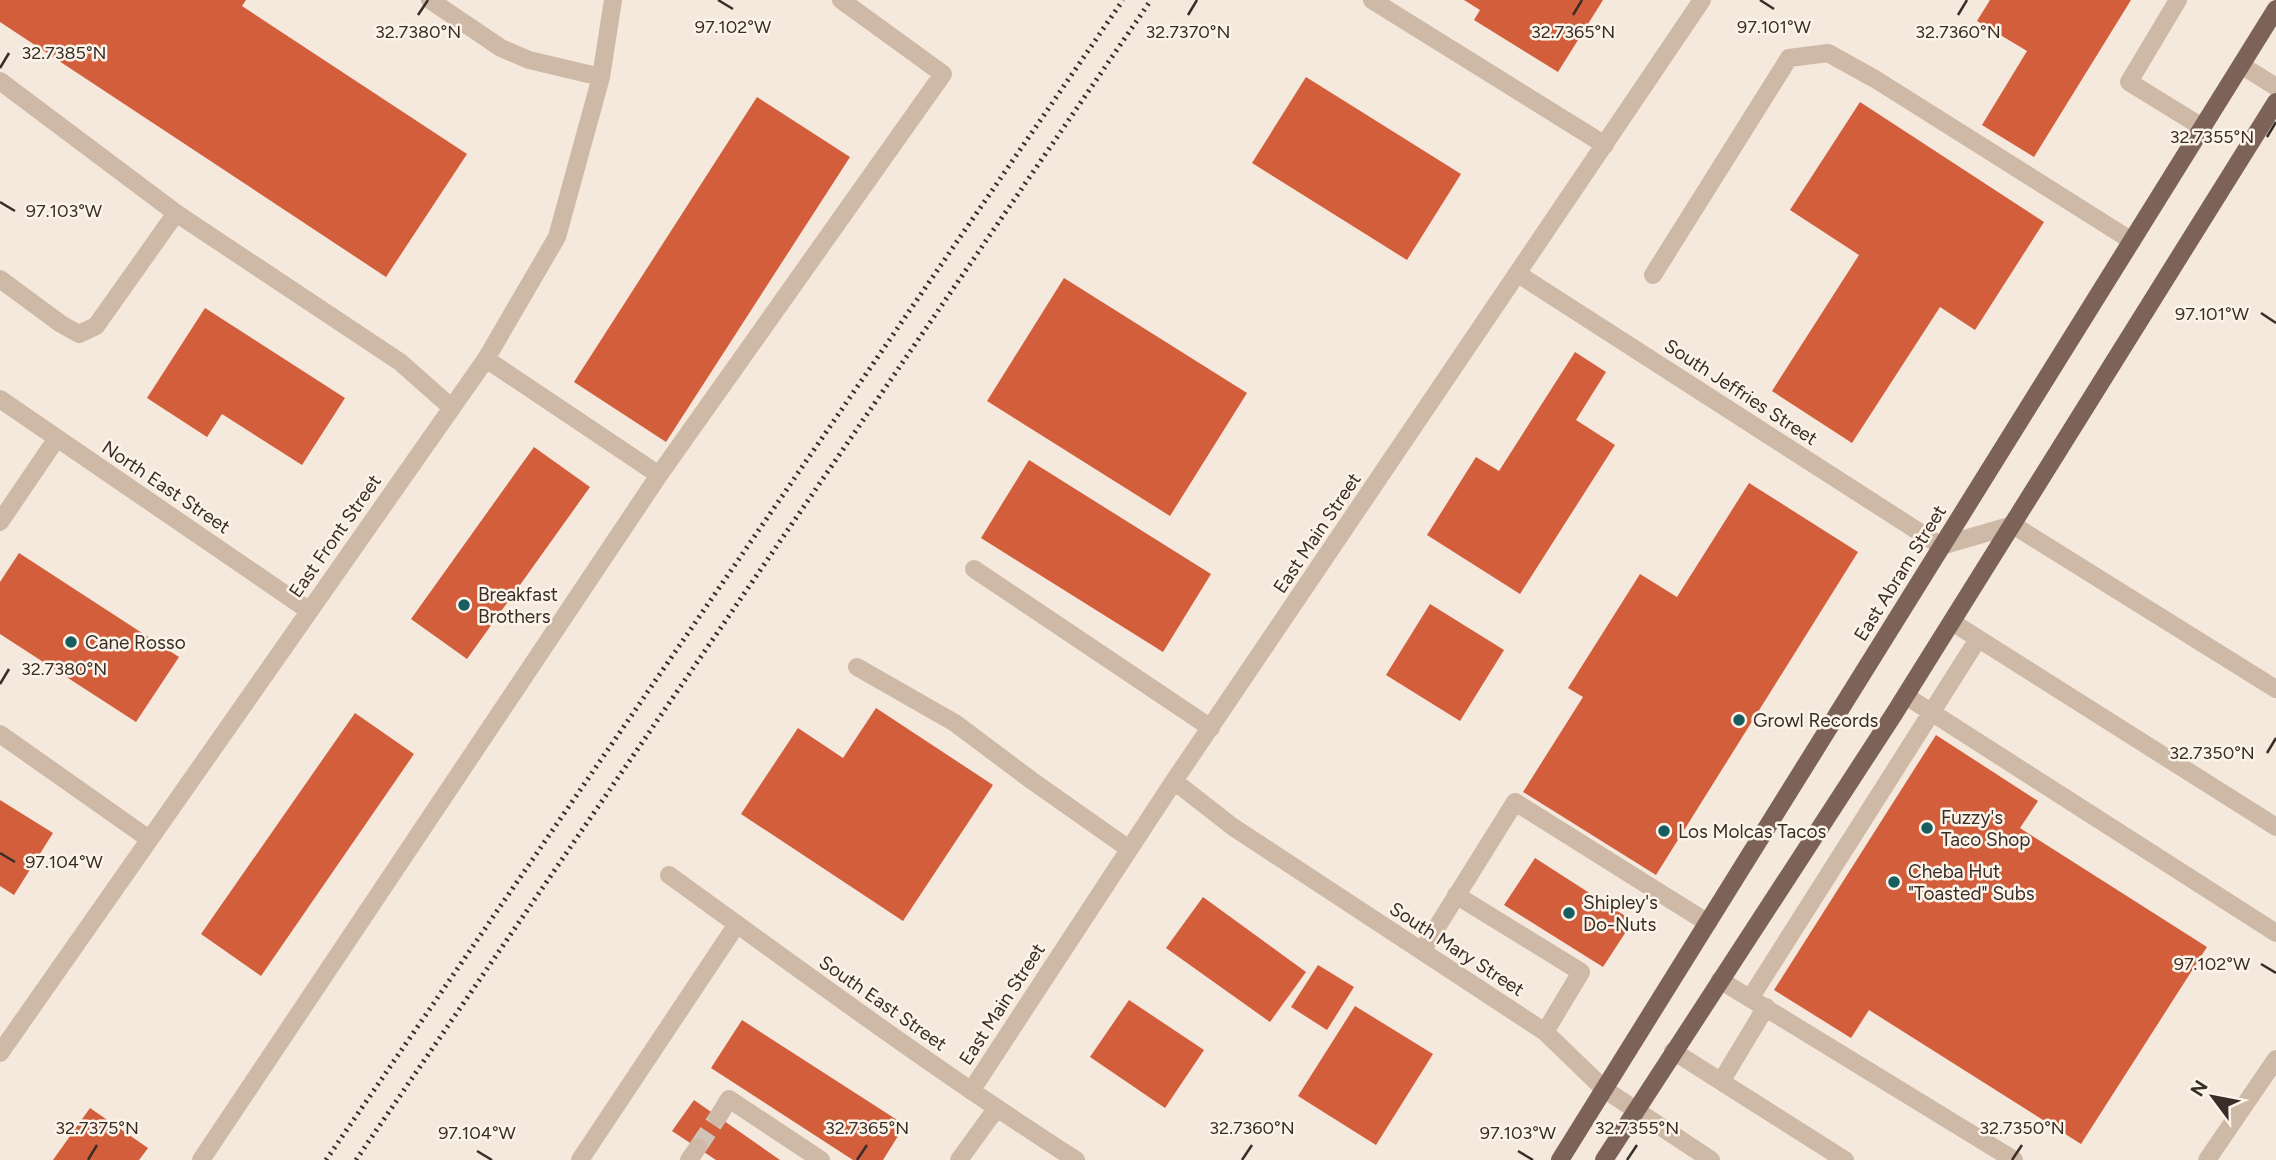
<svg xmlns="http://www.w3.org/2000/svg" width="2276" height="1160" font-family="Figtree,sans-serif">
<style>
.building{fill:#d25e3c}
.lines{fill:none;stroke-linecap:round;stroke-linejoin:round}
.minor-tunnel{stroke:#d0c3b8;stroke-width:18;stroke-dasharray:18 9;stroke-linecap:butt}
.minor{stroke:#ceb8a6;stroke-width:18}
.major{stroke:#7d6357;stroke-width:18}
.rail{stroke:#3a2d28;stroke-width:5;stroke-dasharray:2 5;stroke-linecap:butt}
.ticks{fill:none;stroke:#3a2d28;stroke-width:2.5}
.poi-dot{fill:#185d60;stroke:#fcf3e9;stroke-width:2.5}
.labels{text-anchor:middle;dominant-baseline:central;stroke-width:5;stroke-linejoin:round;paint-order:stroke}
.street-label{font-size:19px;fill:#3a2d28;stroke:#fcf3e9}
.poi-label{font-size:19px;fill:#3a2d28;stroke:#fcf3e9;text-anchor:start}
.ticks-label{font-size:18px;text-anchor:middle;fill:#3a2d28;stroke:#fcf3e9;stroke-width:5;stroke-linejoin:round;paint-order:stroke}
</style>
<rect width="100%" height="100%" fill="#f5e8dc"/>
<path class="building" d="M0,0H246L242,6L467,154L386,277L0,22Z
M1464,0H1603L1558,72L1474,20L1480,10Z
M1990,0H2131L2034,157L1982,125L2027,51L1977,21Z
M1306,77L1461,174L1407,260L1252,163Z
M757,97L850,157L666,442L574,382Z
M1860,102L2044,222L1975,330L1940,307L1852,443L1772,391L1859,255L1790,210Z
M1064,278L1247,393L1170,516L987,401Z
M205,308L345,398L302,465L222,414L207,437L147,398Z
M1575,352L1606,372L1576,420L1615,445L1520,594L1427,535L1476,457L1499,471Z
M534,447L590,487L467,659L411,619Z
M1029,460L1211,574L1163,652L981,538Z
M1749,483L1858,552L1656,875L1523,792L1583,697L1568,688L1640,574L1677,597Z
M19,553L179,657L136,722L0,634V582Z
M1430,604L1504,650L1460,721L1386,675Z
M876,708L993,785L903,921L741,814L798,728L843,758Z
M355,713L414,754L261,976L201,934Z
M1936,735L2038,801L2020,828L2207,947L2081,1144L1869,1010L1851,1038L1774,990Z
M0,800L53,833L14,895L0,886Z
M1535,858L1633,921L1603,967L1504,905Z
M1203,897L1306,972L1270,1022L1166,948Z
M1318,965L1354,987L1327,1030L1291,1007Z
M1129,1000L1204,1050L1165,1108L1090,1057Z
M1355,1006L1433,1054L1376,1145L1298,1096Z
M742,1020L905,1125L883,1160H853L711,1068Z
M694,1100L780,1160H716L672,1131Z
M90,1108L148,1148L139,1160H53Z"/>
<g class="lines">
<path class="minor-tunnel" d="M698,1147L718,1117"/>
<path class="minor" d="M430,0L501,48L529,60L601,77
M1372,0L1605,145
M2178,0L2129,82L2202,127
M2241,65L2276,87
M0,81L176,213L400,362L452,408
M1518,274L1941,546L2013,525L2276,689
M1653,275L1789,58L1828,53L1875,79L2132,241
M0,279L61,324L79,334L96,326L176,213
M486,359L659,475L943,74L841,0
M0,399L308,610
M0,522L57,438
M974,569L1211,728
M1952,622L2276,827
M857,667L955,723L1031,780L1129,849
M1906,696L2276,933
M0,734L149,839
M1174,781L1233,827L1545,1032L1604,1089L1711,1160
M669,875C803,972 937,1071 1076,1160
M1456,895L1581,972L1545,1032
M1422,951L1515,802L1708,923
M1720,980L2014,1160
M1751,997L1978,639
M1673,1051L1845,1160
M0,1053L486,359L557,237L601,77L613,0
M1722,1080L1766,1007
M971,1091L1174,781L1702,0
M718,1117L729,1099L821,1160
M201,1160L659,475
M580,1160L737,924
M689,1160L698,1147
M959,1160L996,1109
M2207,1160L2276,1059"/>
<path class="major" d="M1560,1160L2276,9
M1604,1160L1894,714L2276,102"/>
<path class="rail" d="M326,1160L1123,0
M356,1160L1151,0"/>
</g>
<path class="ticks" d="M718,0L733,9M1760,0L1774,9M418,15L428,0M1188,15L1197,0M1573,15L1582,0M1958,15L1967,0M0,68L9,53M2267,137L2276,122M0,202L15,211M2261,313L2276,323M0,684L9,669M2267,753L2276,738M0,853L15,862M2261,964L2276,973M477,1151L492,1160M1518,1151L1533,1160M88,1160L97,1145M857,1160L867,1145M1242,1160L1252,1145M1627,1160L1637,1145M2012,1160L2022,1145"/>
<g class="poi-dot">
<circle cx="464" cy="605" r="7"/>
<circle cx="71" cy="642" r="7"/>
<circle cx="1739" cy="720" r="7"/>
<circle cx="1927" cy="828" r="7"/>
<circle cx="1664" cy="831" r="7"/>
<circle cx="1894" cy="882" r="7"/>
<circle cx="1569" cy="913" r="7"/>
</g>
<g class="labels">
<g class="street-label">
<text transform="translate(1741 392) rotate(33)">South Jeffries Street</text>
<text transform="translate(166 487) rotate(34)">North East Street</text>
<text transform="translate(1317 533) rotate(-56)">East Main Street</text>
<text transform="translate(335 536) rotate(-55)">East Front Street</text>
<text transform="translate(1900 573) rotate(-58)">East Abram Street</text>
<text transform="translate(1457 949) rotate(33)">South Mary Street</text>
<text transform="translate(883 1003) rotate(35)">South East Street</text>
<text transform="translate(1002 1004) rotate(-57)">East Main Street</text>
</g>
<g class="poi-label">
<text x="478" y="594">Breakfast<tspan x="478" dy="22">Brothers</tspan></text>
<text x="85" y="642">Cane Rosso</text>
<text x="1753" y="720">Growl Records</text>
<text x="1941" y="817">Fuzzy's<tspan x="1941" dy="22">Taco Shop</tspan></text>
<text x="1678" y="831">Los Molcas Tacos</text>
<text x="1908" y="871">Cheba Hut<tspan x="1908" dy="22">"Toasted" Subs</tspan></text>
<text x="1583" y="902">Shipley's<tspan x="1583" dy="22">Do-Nuts</tspan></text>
</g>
</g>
<g class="ticks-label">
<text x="733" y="33">97.102°W</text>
<text x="1774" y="33">97.101°W</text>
<text x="418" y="38">32.7380°N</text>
<text x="1188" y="38">32.7370°N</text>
<text x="1573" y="38">32.7365°N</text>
<text x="1958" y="38">32.7360°N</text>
<text x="64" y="59">32.7385°N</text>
<text x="2212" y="143">32.7355°N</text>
<text x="64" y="217">97.103°W</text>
<text x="2212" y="320">97.101°W</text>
<text x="64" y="675">32.7380°N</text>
<text x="2212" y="759">32.7350°N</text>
<text x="64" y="868">97.104°W</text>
<text x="2212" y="970">97.102°W</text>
<text x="97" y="1134">32.7375°N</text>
<text x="867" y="1134">32.7365°N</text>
<text x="1252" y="1134">32.7360°N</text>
<text x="1637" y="1134">32.7355°N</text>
<text x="2022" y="1134">32.7350°N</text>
<text x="477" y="1139">97.104°W</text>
<text x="1518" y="1139">97.103°W</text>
</g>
<g transform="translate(2213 1097) rotate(302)" stroke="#fcf3e9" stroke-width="5" paint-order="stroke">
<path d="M0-5L12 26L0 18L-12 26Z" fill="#3a2d28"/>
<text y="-10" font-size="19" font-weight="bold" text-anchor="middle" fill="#3a2d28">N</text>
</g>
</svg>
